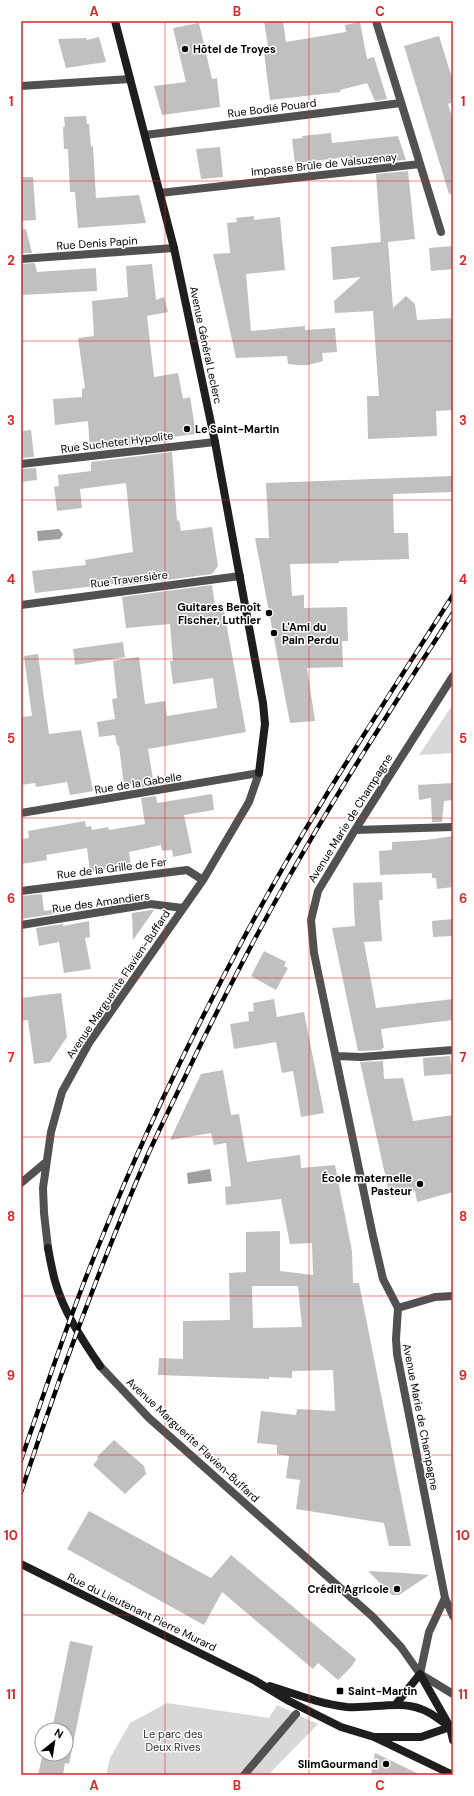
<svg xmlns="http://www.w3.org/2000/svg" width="474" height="1796" font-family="'DM Sans',sans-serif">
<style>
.green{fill:#d8d8d8}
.water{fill:#9f9f9f}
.building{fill:#c0c0c0;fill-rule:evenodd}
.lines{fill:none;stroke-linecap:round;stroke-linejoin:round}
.pedestrian{stroke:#515151;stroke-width:8}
.minor{stroke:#515151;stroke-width:8}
.secondary{stroke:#1e1e1e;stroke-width:8}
.rail-casing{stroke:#000;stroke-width:4.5}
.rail{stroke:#fff;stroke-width:3;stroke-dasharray:9;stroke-linecap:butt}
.grid{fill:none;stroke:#d62828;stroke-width:1;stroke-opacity:0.55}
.poi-dot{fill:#000;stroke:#fff;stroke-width:1.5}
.labels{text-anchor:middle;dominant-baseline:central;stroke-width:3;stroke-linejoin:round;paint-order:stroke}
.poi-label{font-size:11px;font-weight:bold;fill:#000;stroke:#fff;text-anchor:start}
.street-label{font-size:11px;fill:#000;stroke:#fff}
.park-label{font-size:11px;fill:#2f2f2f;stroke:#fff}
.neatline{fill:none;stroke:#d62828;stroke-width:1.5}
.grid-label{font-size:13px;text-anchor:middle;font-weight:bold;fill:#d62828}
</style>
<rect width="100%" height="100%" fill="#fff"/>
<path class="green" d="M453,704V753L419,755Z
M167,1703L269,1718L277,1705L318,1724L268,1775H106L110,1758L130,1723Z"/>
<path class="water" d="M59,529L63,534L60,539L38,541L37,531Z
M210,1169L212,1181L188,1184L187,1173Z"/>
<path class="building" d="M264,21H283L286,42L346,32L345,25L360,22L367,59L374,57L387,99L375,101L367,83L340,90L341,92L270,100L264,52H269Z
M199,23L212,79L217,78L220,107L162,115L154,86L186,82L173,28Z
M439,36L453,81V102L448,104L453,120V193L449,194L404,46Z
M99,37L106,62L66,68L58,39L86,38L87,40Z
M86,116L87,124H89L91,147L93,146L96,198L139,195L146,223L78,228L75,192H70L68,149H64L63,127L65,126L64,117Z
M331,133L332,143L398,136L406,160L349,164L348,157L295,163L292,139L303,138L302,136Z
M220,147L223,177L201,179L196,149Z
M408,171L415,239L388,242L393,308L406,296L415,304L417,320L453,318V410L436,411L437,436L368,439L367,396H379L373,311L335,313L334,301L361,277L333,280L331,247L381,242L376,174Z
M21,177H33L36,220L21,221Z
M254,216V220L280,217L285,270L246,274L251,331L305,326V330L335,328L337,352L322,353L323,361L308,365H298L288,364L287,356L236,358L213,254L230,253L227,223L237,222L236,218Z
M26,229L32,253H21V230Z
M453,246V269L431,271L429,248Z
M35,263L37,272L96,268L97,291L21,295V264Z
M152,264L156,300L164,297L168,312L147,316L154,377L178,373L183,399L190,397L196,434L171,437V441L90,451L88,421L55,425L53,399L82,397V389L85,388L78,338L94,336L92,301L128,297L126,266Z
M31,430L34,457L21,458V431Z
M172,452L177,521L179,520L181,531L212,527L218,566L212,574L121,586V583L35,593L32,571L86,565L85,560L133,552L126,483L80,489L82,508L57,511L54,487L59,486L58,475L91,471V462Z
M36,468L37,480L22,482L21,469Z
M453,476V492L393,494L394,533H408L409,559L339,561V563L290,564L292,596L304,595V608L347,607L348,641H342L343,667L307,668L315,721L290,723L255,538H269L266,483Z
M212,585L216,612L224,611L246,732L148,749L154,785L139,788L138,783L124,786L119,746L117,745L115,735L99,737L97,722L115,719L112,699L117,698L113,661L139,657L145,704L165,701L167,716L217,708L213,678L173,684L170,661H173L170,624L126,628L122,597Z
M123,642L125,657L75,665L73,649Z
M38,654L49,734L81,730L93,791L70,795L67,782L36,787L35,783L21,785V717L32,716L24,656Z
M453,783V800L444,801L442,822H432L431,798L419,800L418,785Z
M212,794L214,810L184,815L192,853L173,857L172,850L162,851L161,845L129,852L131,865L90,872L87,848L46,855L47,860L21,864V839L29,838L28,831L85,821L86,827L91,826L92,830L108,827L109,830L145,824L141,798L156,796L157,803Z
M453,836V887L437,889L436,878H432V873L380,875L379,851L392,850V842L426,840Z
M382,882L383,900H379L382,941L364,942L376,1008L453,999V1020L381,1029L384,1048H382V1050L358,1051L332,928L355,926L353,883Z
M42,894L44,911L60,908L61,913L21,919V896Z
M151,910H154L133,940L132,913Z
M453,919V936L433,937L432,921Z
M89,921L90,937L85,938L91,969L64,973L59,942L39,946L36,928L63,924V926Z
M264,951L286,962L284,966L288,968L276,990L251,976Z
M61,993L67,1037L50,1062L34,1064L28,1020L21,1021V998Z
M274,999L277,1017L304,1012L324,1113L301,1117L293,1071L282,1073L276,1042L234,1049L230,1024L249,1021L248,1012L254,1011L253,1003Z
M450,1056L452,1074L424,1076L423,1058Z
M383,1061L384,1079L403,1078L413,1121L453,1115V1192L417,1202L415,1191L390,1197L360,1062Z
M223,1070L231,1115L239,1114L247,1162L300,1155L301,1168L335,1165L352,1251L353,1283H359L411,1546H389L384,1523L296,1509L300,1480L286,1478L289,1456L277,1454V1445L257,1443L261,1411L296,1415L297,1409L335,1411L333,1370L292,1371V1378L269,1377V1379L158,1375L159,1358L183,1359V1321L230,1320L229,1273L246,1272V1232L280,1231V1271L313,1275L312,1243L290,1244L281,1199L226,1205L225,1187L231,1186L226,1143L214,1145L211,1133L170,1140L201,1074ZM252,1286H298L302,1327L253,1328Z
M114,1440L144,1466L146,1474L125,1494L93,1465L98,1459L97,1457Z
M89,1511L211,1578L231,1555L356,1659L352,1666L338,1680L318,1663L313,1669L222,1592L204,1625L67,1549Z
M368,1571L404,1573L429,1575L399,1595H392Z
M70,1641L93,1646L69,1764L65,1763L63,1775H38L42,1757L46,1758L47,1754H66V1730H52Z
M375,1753L421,1775H371Z"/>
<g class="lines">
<path class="pedestrian" d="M244,1775L296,1714"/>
<path class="minor" d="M376,21L441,232
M21,86L130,79
M145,135L401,103
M160,193L420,164
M21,259L174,248
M21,464L215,442
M21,605L240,576
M453,676L355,830L318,891L311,920L314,953L373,1236L383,1279L398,1308L396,1339L397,1354L445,1598L453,1616
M21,813L259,773L249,802L203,880L89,1043L62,1092L51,1132L43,1188L44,1213L48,1248
M355,830L453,827
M21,891L187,870L203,880
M21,925L150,904L183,908
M336,1056L361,1057L453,1050
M21,1183L46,1162
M398,1308L435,1297L453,1296
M100,1366L149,1418L373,1617L401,1647L420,1674L453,1694
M420,1674L429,1632L445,1598"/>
<path class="secondary" d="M115,21L174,248L215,442L263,703L265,724L259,773
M48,1248C50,1259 52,1270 55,1281C64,1313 82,1339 100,1366
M21,1564L254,1680L289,1701L341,1727L374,1737L453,1775
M270,1686C295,1694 321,1704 347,1707C372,1709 398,1700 421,1709C431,1712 441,1721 450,1727
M396,1704L420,1674L450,1727L453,1740
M377,1737H421L450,1727"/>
<defs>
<path id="rail" d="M21,1460C47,1385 72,1309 103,1235C143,1136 190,1039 240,945C304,824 380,710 453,595
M21,1492C58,1380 99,1268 146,1159C162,1123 180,1088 197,1052C226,993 256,935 289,877C340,787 397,700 453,613"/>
</defs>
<use href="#rail" class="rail-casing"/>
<use href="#rail" class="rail"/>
</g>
<path class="grid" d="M165,21V1775M309,21V1775M21,181H453M21,341H453M21,500H453M21,659H453M21,818H453M21,978H453M21,1137H453M21,1296H453M21,1455H453M21,1615H453"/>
<g class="poi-dot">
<circle cx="185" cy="49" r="4"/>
<circle cx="187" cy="429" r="4"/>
<circle cx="269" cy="613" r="4"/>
<circle cx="274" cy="633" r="4"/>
<circle cx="420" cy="1184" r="4"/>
<circle cx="397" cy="1589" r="4"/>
<rect x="336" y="1687" width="8" height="8" rx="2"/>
<circle cx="386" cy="1764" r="4"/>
</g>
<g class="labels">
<g class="poi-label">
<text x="193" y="49">Hôtel de Troyes</text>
<text x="195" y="429">Le Saint-Martin</text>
<text x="261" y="607" text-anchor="end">Guitares Benoît<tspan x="261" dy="13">Fischer, Luthier</tspan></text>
<text x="282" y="627">L'Ami du<tspan x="282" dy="13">Pain Perdu</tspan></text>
<text x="412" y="1178" text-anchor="end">École maternelle<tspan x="412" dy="13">Pasteur</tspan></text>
<text x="389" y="1589" text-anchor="end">Crédit Agricole</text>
<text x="348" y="1691">Saint-Martin</text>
<text x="378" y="1764" text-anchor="end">SlimGourmand</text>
</g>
<g class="street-label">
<text transform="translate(272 108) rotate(-7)">Rue Bodié Pouard</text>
<text transform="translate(324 164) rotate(-6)">Impasse Brûle de Valsuzenay</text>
<text transform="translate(97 243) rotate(-4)">Rue Denis Papin</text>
<text transform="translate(206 345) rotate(78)">Avenue Général Leclerc</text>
<text transform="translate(117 442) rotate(-7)">Rue Suchetet Hypolite</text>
<text transform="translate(129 579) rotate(-7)">Rue Traversière</text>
<text transform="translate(138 783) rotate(-9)">Rue de la Gabelle</text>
<text transform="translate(350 818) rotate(-58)">Avenue Marie de Champagne</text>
<text transform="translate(112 868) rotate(-7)">Rue de la Grille de Fer</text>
<text transform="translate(101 902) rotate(-8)">Rue des Amandiers</text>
<text transform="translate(118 984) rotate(-56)">Avenue Marguerite Flavien-Buffard</text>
<text transform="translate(421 1417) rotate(79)">Avenue Marie de Champagne</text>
<text transform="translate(193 1440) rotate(43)">Avenue Marguerite Flavien-Buffard</text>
<text transform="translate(142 1612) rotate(26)">Rue du Lieutenant Pierre Murard</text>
</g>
<g class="park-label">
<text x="173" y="1734">Le parc des<tspan x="173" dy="13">Deux Rives</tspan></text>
</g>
</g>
<rect width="474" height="1796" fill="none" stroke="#ffffff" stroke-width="44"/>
<g transform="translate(54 1742) rotate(30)"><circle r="19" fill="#ffffff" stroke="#999999"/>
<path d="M0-3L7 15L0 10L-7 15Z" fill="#000000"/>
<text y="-6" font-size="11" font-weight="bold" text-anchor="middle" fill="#000000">N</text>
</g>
<rect x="22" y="22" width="430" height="1752" class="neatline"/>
<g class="grid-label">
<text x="94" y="16">A</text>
<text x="237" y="16">B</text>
<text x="380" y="16">C</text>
<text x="11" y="106">1</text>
<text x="463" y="106">1</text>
<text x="11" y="265">2</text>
<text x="463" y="265">2</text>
<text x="11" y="425">3</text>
<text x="463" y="425">3</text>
<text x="11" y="584">4</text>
<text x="463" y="584">4</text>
<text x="11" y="743">5</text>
<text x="463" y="743">5</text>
<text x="11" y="903">6</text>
<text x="463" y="903">6</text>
<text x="11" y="1062">7</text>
<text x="463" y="1062">7</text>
<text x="11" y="1221">8</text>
<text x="463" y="1221">8</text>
<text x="11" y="1380">9</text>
<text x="463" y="1380">9</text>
<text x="11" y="1540">10</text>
<text x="463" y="1540">10</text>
<text x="11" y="1699">11</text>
<text x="463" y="1699">11</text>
<text x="94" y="1790">A</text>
<text x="237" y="1790">B</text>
<text x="380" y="1790">C</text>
</g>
</svg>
